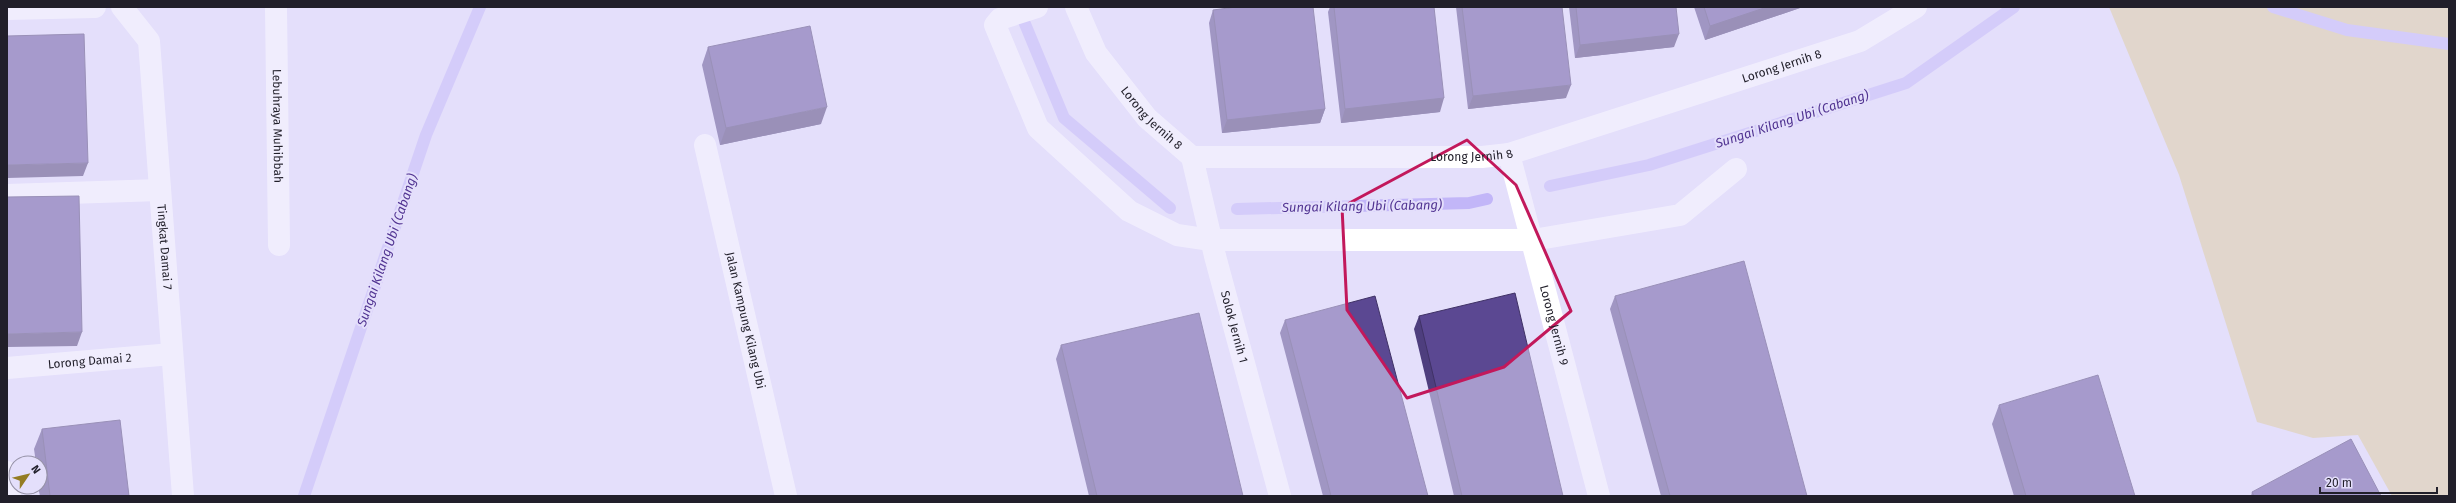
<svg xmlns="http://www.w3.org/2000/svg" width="2456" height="503" font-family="'Fira Sans',sans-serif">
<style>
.green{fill:#ddcc93}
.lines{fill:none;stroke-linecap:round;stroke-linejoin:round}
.stream{stroke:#c2b6f8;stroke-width:12}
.minor{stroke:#fff;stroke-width:22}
.wall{fill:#4e3e7e}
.shaded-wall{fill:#403266}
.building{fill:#5b4892;stroke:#403266}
.marked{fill:none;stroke:#c2185b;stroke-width:3;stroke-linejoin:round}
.labels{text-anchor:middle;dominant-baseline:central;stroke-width:4;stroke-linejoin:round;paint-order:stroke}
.street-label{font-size:12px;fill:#211f2a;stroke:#e4dffb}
.water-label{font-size:13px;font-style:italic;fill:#513492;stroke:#e4dffb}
</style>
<rect width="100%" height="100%" fill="#e4dffb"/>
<path class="green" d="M2109,7H2449V496H2392L2358,435L2313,438L2257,422L2179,175Z"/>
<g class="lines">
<path class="stream" d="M1018,7L1064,118L1170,208
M2273,7L2347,30L2449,44
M1550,186L1649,165L1906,83L2014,7
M1237,209L1469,203L1487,199
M304,496L426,135L480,7"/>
<g class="minor">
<path id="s1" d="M122,7L149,41L183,496"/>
<path id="s2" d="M276,7L279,245"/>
<path d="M1037,7L1000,19L995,25L1038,128L1129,211L1177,235L1211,240H1533L1680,215L1736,169"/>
<path id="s3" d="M1076,7L1096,53L1147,118L1192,157H1482L1509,154L1860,41L1916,7"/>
<path d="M7,9L95,7"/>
<path id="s4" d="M705,145L786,496"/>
<path id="s5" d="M1509,154L1599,496"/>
<path id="s6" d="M1192,157L1215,256L1280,496"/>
<path d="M7,195L160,190"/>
<path id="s7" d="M7,368L172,354"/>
<path d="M7,472L10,496"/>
</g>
</g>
<path class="wall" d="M1330,7H1434L1440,112L1341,123L1328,12Z
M1456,7H1562L1566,98L1468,109Z
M1569,7H1676L1674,47L1575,58Z
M1694,7H1800V8L1705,40Z
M1213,10L1325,109L1320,123L1222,133L1209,23Z
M708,47L821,124L720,145L702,65Z
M1615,296L1807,496H1661L1610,309Z
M1419,316L1563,496H1454L1414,329Z
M1285,320L1428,496H1323L1280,333Z
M1061,345L1243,496H1089L1056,359Z
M1999,405L2135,496H2014L1992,424Z
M42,429L129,496H40L38,487H40V463H36L34,449Z
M2252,492L2381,496H2251Z"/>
<path class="shaded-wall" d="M1767,7H1800V8L1705,40L1710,26Z
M1679,34L1674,47L1575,58L1580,45Z
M1571,85L1566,98L1468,109L1473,96Z
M1444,98L1440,112L1341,123L1345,109Z
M827,107L821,124L720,145L726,128Z
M1325,109L1320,123L1222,133L1227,120Z
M88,163L83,176L7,178V165Z
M82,332L77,346L7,347V334Z"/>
<path class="building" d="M1236,7H1313L1325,109L1227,120L1213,10Z
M1334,7H1434L1444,98L1345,109Z
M1462,7H1562L1571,85L1473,96Z
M1576,7H1676L1679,34L1580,45Z
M1704,7H1767L1710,26Z
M810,26L827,107L726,128L708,47Z
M84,34L88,163L7,165V36Z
M79,196L82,332L7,334V197Z
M1744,261L1807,496H1670L1615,296Z
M1515,293L1563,496H1462L1419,316Z
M1375,296L1428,496H1331L1285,320Z
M1199,313L1243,496H1097L1061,345Z
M2098,375L2135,496H2026L1999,405Z
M120,420L129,496H50L42,429Z
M2351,439L2381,496H2254L2252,492Z"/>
<path d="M0 0H2456V503H0ZM1467,140L1516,185L1571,311L1504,367L1407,398L1347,310L1342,207Z" fill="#e4dffb" fill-opacity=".55" fill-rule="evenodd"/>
<path class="marked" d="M1467,140L1516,185L1571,311L1504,367L1407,398L1347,310L1342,207Z"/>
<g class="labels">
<g class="street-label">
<text stroke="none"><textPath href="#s3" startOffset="796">Lorong Jernih 8</textPath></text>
<text stroke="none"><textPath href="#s3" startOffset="136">Lorong Jernih 8</textPath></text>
<text stroke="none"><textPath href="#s2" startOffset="119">Lebuhraya Muhibbah</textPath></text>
<text stroke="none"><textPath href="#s3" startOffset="472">Lorong Jernih 8</textPath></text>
<text stroke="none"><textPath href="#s1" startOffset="250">Tingkat Damai 7</textPath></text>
<text stroke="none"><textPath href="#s4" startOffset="180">Jalan Kampung Kilang Ubi</textPath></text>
<text stroke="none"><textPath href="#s5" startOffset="177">Lorong Jernih 9</textPath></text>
<text stroke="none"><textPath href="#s6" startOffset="175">Solok Jernih 1</textPath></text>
<text stroke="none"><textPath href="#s7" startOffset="83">Lorong Damai 2</textPath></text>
</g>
<g class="water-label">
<text transform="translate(1792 119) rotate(-18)">Sungai Kilang Ubi (Cabang)</text>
<text transform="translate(1362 206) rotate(-1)">Sungai Kilang Ubi (Cabang)</text>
<text transform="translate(387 250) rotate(-71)">Sungai Kilang Ubi (Cabang)</text>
</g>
</g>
<rect width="2456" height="503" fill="none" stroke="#211f2a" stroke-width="16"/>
<g transform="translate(28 475) rotate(55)"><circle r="19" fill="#e4dffb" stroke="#9692a7"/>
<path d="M0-3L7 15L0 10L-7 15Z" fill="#947c23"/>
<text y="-6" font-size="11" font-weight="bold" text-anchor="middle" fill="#211f2a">N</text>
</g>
<path d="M2320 487v6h117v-6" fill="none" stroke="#211f2a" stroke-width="2"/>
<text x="2326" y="487" font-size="12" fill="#211f2a" stroke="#e4dffb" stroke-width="3" paint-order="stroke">20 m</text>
</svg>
